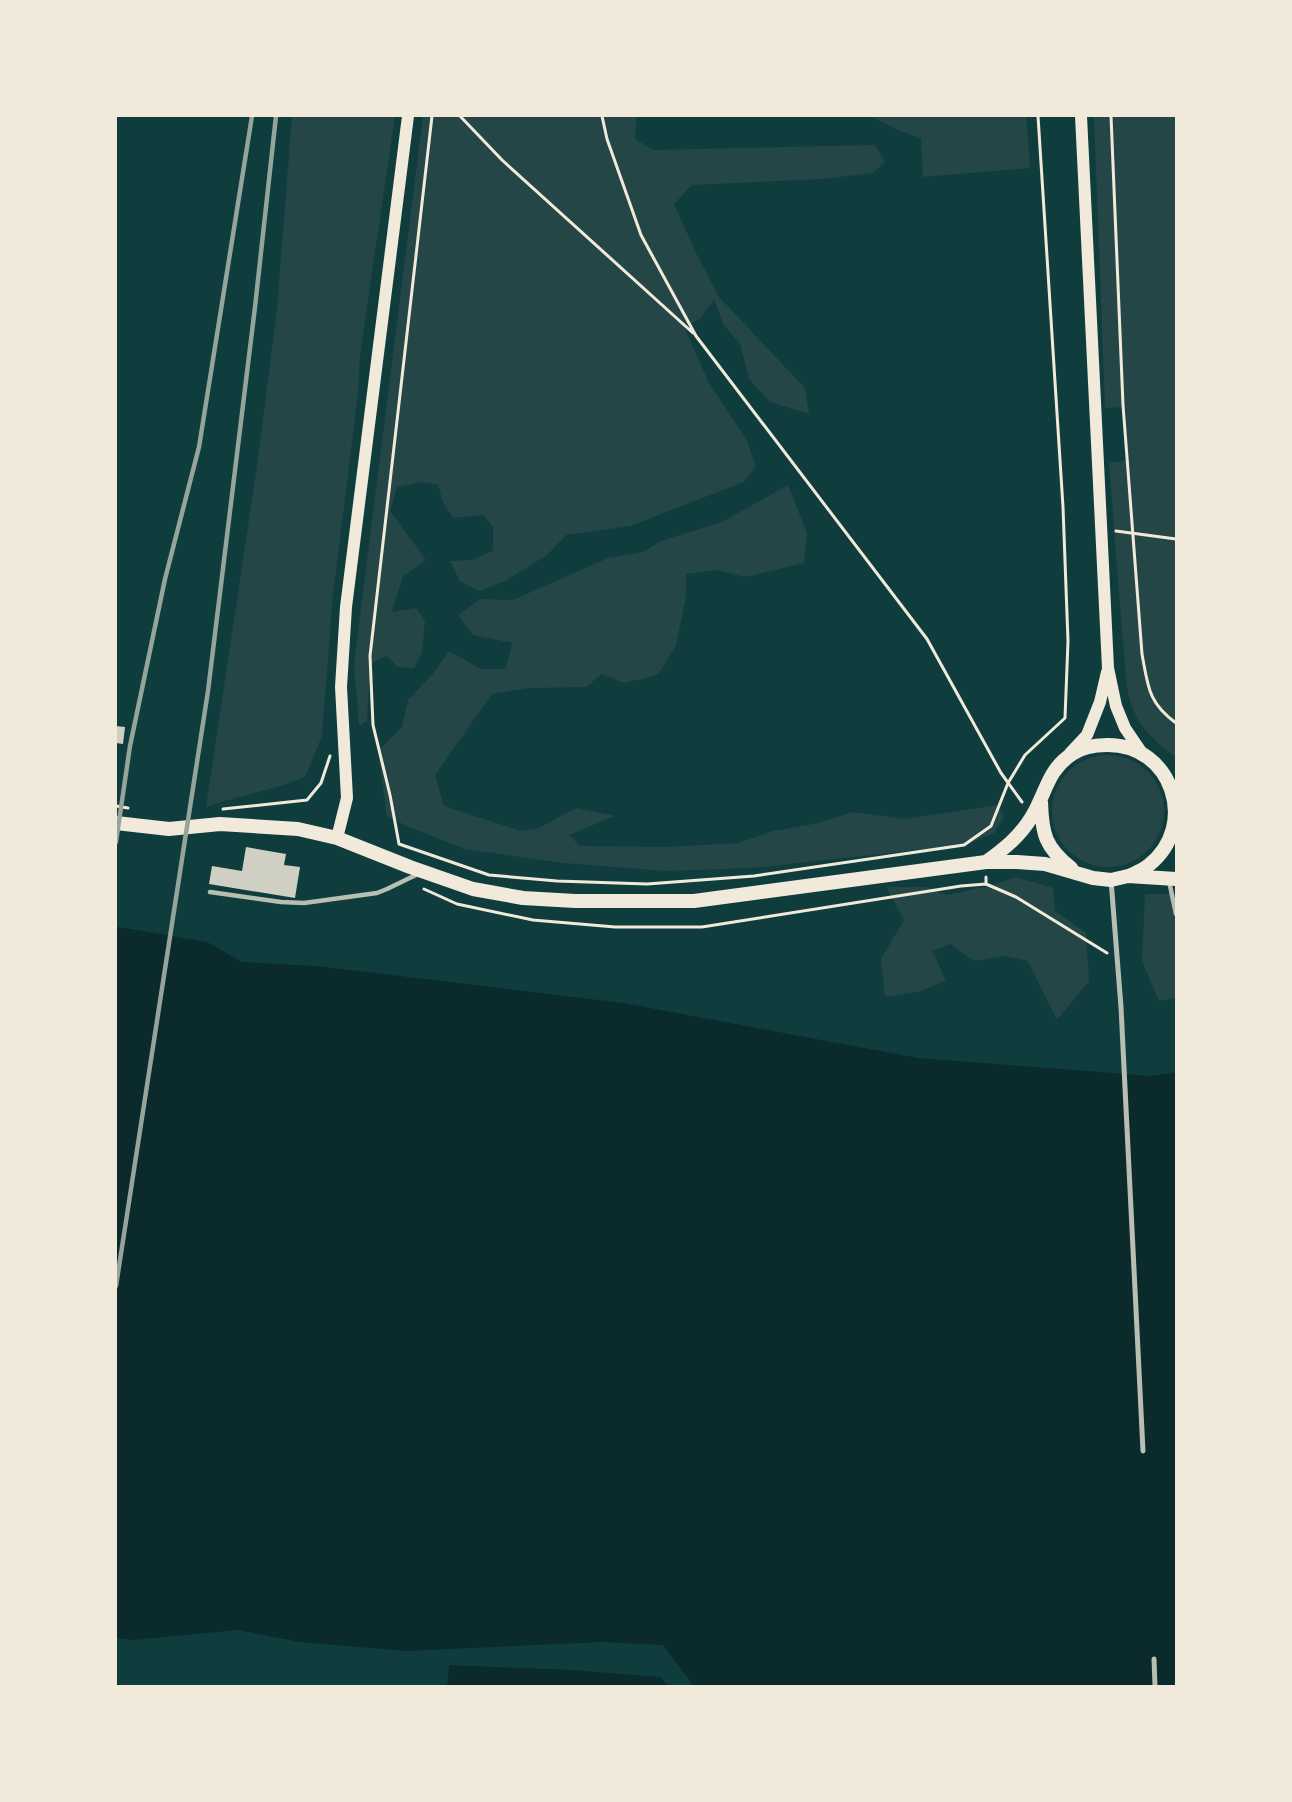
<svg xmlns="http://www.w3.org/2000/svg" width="1292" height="1802" font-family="'DejaVu Sans',sans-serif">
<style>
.green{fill:#244646}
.water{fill:#0a2a2b}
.building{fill:#cfcfc3}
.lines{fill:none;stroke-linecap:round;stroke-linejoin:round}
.path{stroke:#f1e9da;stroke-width:3}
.service{stroke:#b8beb3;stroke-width:4.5}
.pedestrian{stroke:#b8beb3;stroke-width:5}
.secondary{stroke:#f1e9da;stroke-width:12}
.primary{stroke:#f1e9da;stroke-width:14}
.rail{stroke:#97a49c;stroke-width:4.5}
</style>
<rect width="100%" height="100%" fill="#0f3d3e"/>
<path class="green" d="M292,116H395L360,355L358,394L333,595L322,736L305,777C273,791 239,795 206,807L257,466L277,309Z
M423,116H637L635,139L653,150L875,145L885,162L873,173L822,179L692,185L674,204L697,255L719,297L805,388L809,414L770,402L749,379L740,344L723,324L714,299L700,319L684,327L709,383L746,439L756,466L744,482L630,526L566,535L547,555L505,581L479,591L460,581L450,561L472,560L493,551V527L483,515L453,518L443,502L438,485L422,482L397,487L390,511L426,560L403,576L392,612L416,608L425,621L422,653L414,668L398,667L387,656L373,662L369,687L367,721L359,726L354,664Z
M870,116H1026L1030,168L923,177L921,138L900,131Z
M1094,116H1176V758C1146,733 1132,722 1126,682L1109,463L1128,460L1125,407L1105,408Z
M788,485L807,533L804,563L745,577L717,570L686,574V596L676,645L658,675L624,683L602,674L586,687L528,688L492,694L435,775L444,806L521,831L539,828L576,808L615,816L569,835L580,846L668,847L738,843L773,831L814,824L853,812L904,819L998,805L1004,817L994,833L964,845L752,868L666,871L563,863L465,849L409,827L387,816L378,751L402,727L408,700L433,674L449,651L481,669H506L512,643L473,635L458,615L480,599L513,600L608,558L643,552L661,541L722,522Z
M1052 811a56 56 0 1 1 112 0a56 56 0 1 1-112 0Z
M1016,877L1053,888L1055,911L1086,933L1089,981L1057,1020L1028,961L1003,956L974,961L950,944L932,951L946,980L922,991L885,997L881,959L904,920L886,887H927L947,895L990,886Z
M1145,894H1176V998L1159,1001L1142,961Z"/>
<path class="water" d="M119,927L207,942L242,962L317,966L623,1003L918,1058L1151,1076L1176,1072V1686H694L663,1645L601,1642L405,1651L300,1642L237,1630L133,1640L116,1638V928Z
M449,1665L573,1670L660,1677L669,1686H447Z"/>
<path class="building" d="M116,726L125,727L123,744L116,743Z
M246,847L286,854L284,865L300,867L295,898L209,884L212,866L242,871Z"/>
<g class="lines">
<path class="path" d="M432,116L370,656L373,725L390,795L399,844L489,875L557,881L647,884L754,876L964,845L991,826L1008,783L1025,755L1065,718L1068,641L1063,507L1038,116
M460,116L502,160L693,333
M602,116L607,139L641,235L696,336L927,639L1001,773L1022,802
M1111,116L1123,405L1142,654C1148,686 1148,703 1176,723
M1116,531L1176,539
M116,806L128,808
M223,809L307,800L321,783L330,756
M986,884L1016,897L1107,953
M424,889L457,904L533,920L615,927H702L961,886L986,884V877"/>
<path class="service" d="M1169,881L1176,914
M210,892L281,902L304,903L377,893L387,889L420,873"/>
<path class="pedestrian" d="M1111,880L1121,1007L1143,1451
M1154,1659L1155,1686"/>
<path class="secondary" d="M1081,116L1108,668L1116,706L1125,728L1142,753
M1070,753L1087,735L1100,702L1107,672
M337,838L347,798L341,687L346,607L408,116"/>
<path class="primary" d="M1041,802C1042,834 1045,847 1071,868
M116,823L169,829L220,824L298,829L337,838L410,867L473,889L523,898L575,901H694L986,862H1017L1045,864L1093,878L1111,880L1128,876L1176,879
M986,862C1004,849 1019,837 1031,818C1046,794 1047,770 1072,754C1082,747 1095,745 1107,745C1172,744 1199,825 1149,865C1143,870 1135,873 1129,876"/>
<path class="rail" d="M116,842L130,746L165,579L199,447L252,116
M116,1286L208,691L255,307L276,116"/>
</g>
<rect width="1292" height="1802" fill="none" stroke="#f1e9da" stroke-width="234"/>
</svg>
